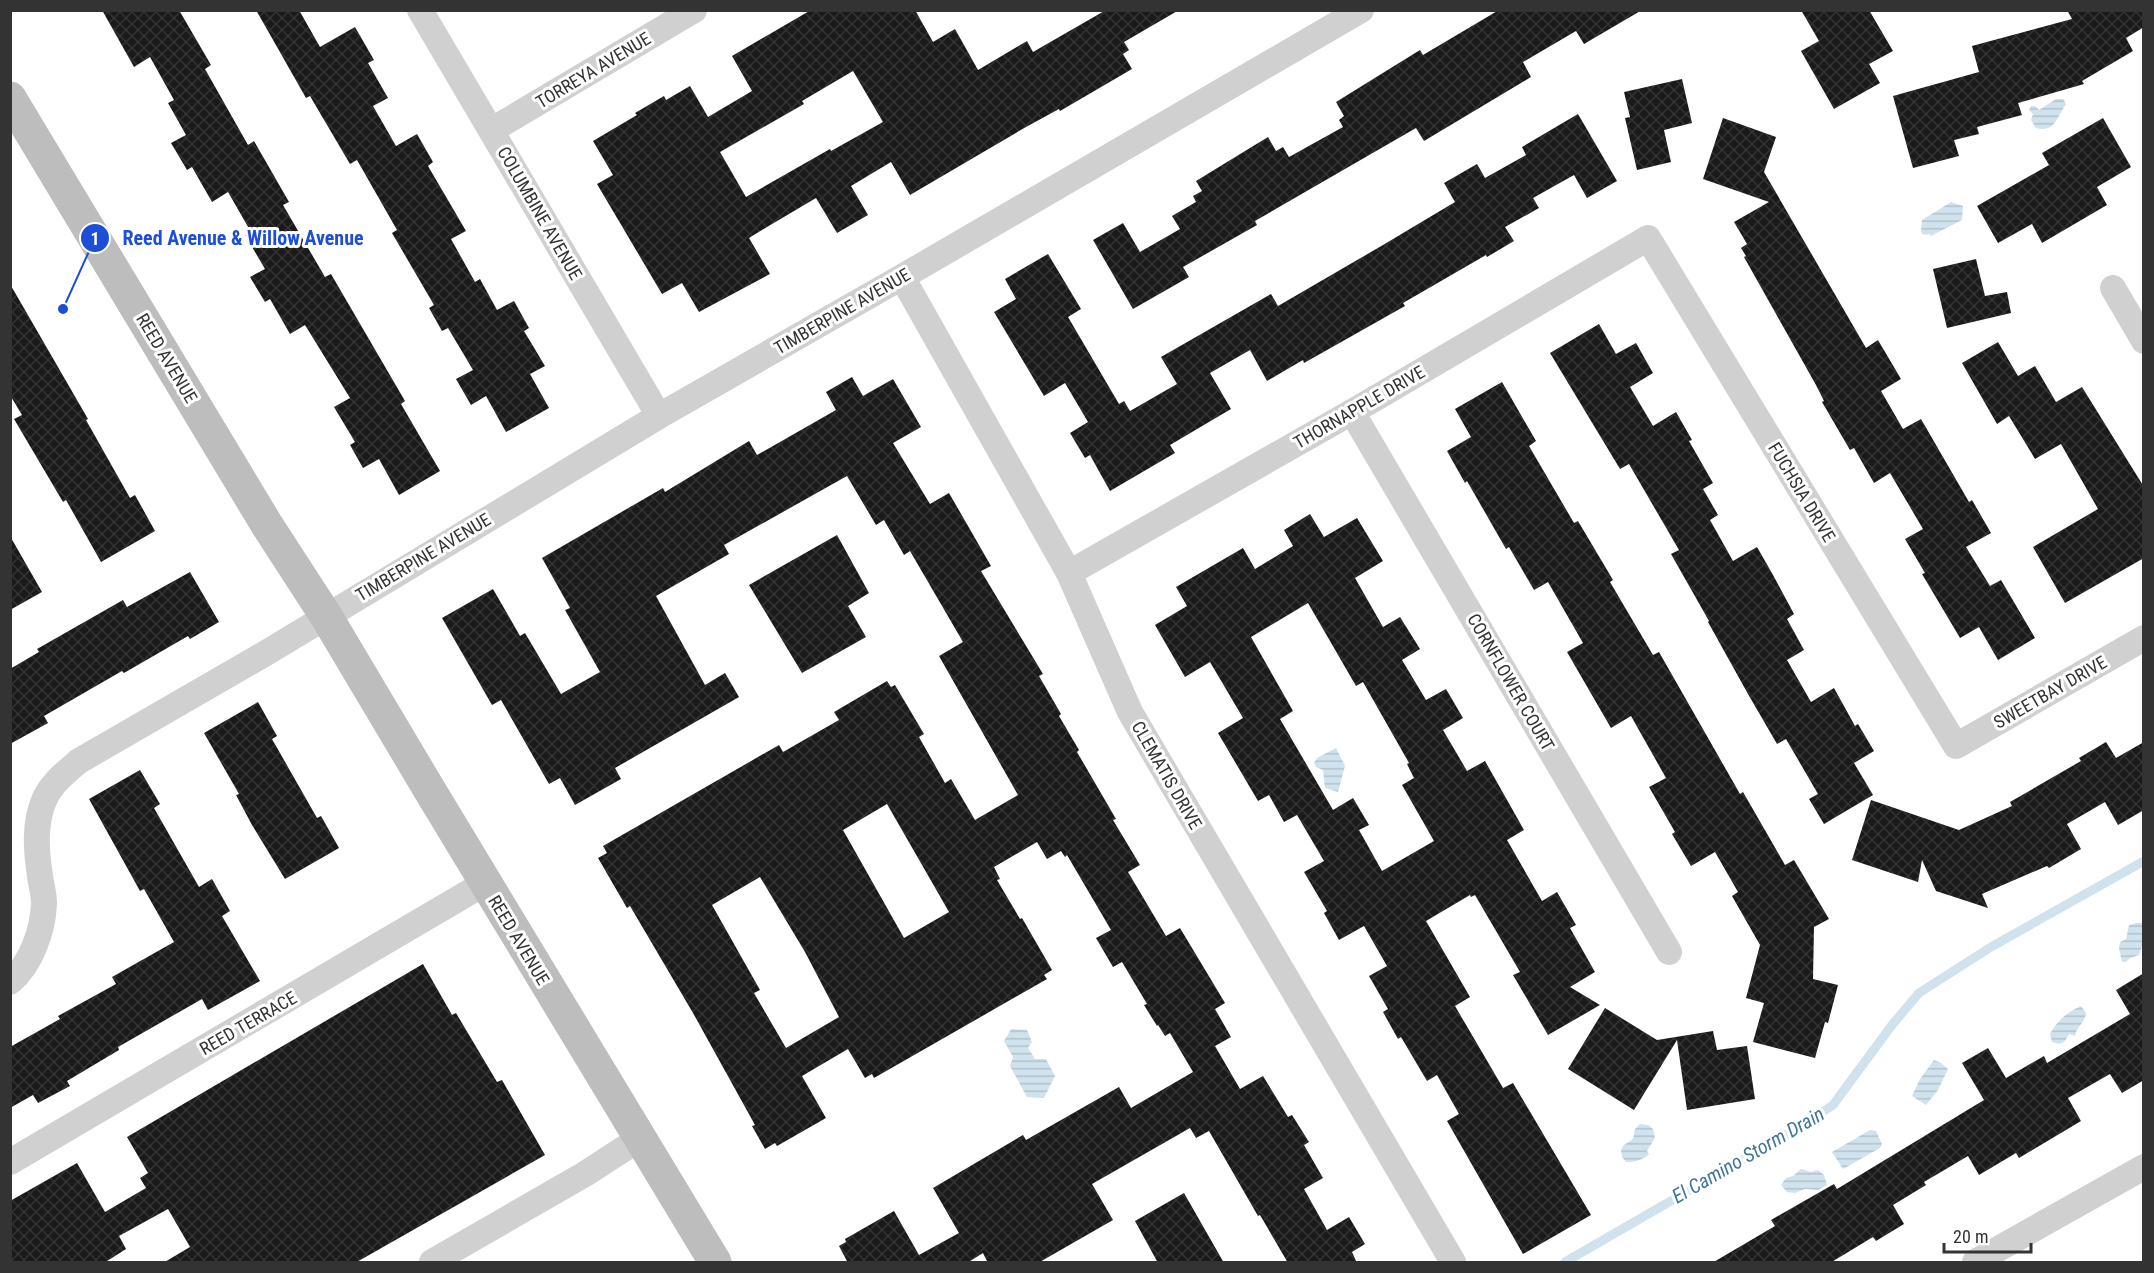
<svg xmlns="http://www.w3.org/2000/svg" width="2154" height="1273" font-family="'Roboto Condensed',sans-serif">
<style>
.water{fill:url(#water-rules)}
.lines{fill:none;stroke-linecap:round;stroke-linejoin:round}
.stream{stroke:#cfe2ee;stroke-width:9}
.building{fill:url(#building-cross-hatch);fill-rule:evenodd}
.minor{stroke:#d0d0d0;stroke-width:26}
.secondary{stroke:#bdbdbd;stroke-width:33}
.labels{text-anchor:middle;dominant-baseline:central;stroke-width:6;stroke-linejoin:round;paint-order:stroke}
.street-label{font-size:18px;fill:#333;stroke:#fff}
.water-label{font-size:20px;font-style:italic;fill:#3f7597;stroke:#fff}
.leader{fill:none;stroke:#1d4ed8;stroke-width:2}
.callout-dot{fill:#1d4ed8;stroke:#fff;stroke-width:2}
.mark-label{font-size:18px;text-anchor:middle;font-weight:bold;fill:#fff}
.callout-label{font-size:20px;text-anchor:middle;font-weight:bold;fill:#1d4ed8;stroke:#fff;stroke-width:6;stroke-linejoin:round;paint-order:stroke}
</style>
<defs>
<pattern id="water-rules" width="6" height="5" patternUnits="userSpaceOnUse" patternTransform="scale(1.5)"><rect width="6" height="5" fill="#cfe2ee"/><path d="M0 2.5h6" fill="none" stroke="#b2c2cd"/></pattern>
<pattern id="building-cross-hatch" width="8" height="8" patternUnits="userSpaceOnUse" patternTransform="scale(1.5)"><rect width="8" height="8" fill="#1a1a1a"/><path d="M0 0l8 8M0 8l8-8" fill="none" stroke="#333"/></pattern>
</defs>
<rect width="100%" height="100%" fill="#fff"/>
<path class="water" d="M2056,99H2063L2066,104C2057,117 2055,133 2036,128L2031,120L2033,114L2029,110L2031,106H2035L2039,110Z
M1951,202L1963,206L1962,220L1931,236L1930,234L1923,235L1921,231L1922,220Z
M1336,748L1345,766L1338,792L1325,788L1323,770L1316,767L1314,763L1317,758Z
M2136,923H2143V943L2139,955L2130,958L2126,962H2122L2119,948L2120,942L2126,939L2129,925Z
M2081,1006L2086,1013C2085,1023 2076,1027 2075,1036L2069,1034L2065,1041L2060,1044L2052,1042L2050,1034C2058,1020 2066,1013 2081,1006Z
M1011,1029L1027,1030L1032,1042L1028,1048L1035,1059H1046L1055,1076L1044,1098L1027,1097L1010,1066L1013,1057L1004,1041Z
M1934,1060L1941,1063L1948,1069L1938,1090L1926,1105L1912,1096L1920,1079Z
M1640,1124L1648,1125L1653,1129L1655,1138L1647,1151L1649,1154C1645,1159 1633,1163 1626,1162L1622,1157L1621,1150L1624,1145L1633,1139L1635,1129Z
M1870,1130L1876,1131L1882,1144L1880,1148L1843,1169L1832,1152Z
M1801,1169L1811,1172L1818,1170L1824,1175L1827,1185L1818,1190L1805,1189L1795,1193L1787,1192L1781,1185L1786,1178L1793,1176Z"/>
<g class="lines">
<path class="stream" d="M1565,1262L1806,1123L1833,1105L1892,1025L1919,993L1991,947L2144,861"/>
</g>
<path class="building" d="M102,10H179L211,65L205,69L248,145L254,141L289,202L283,205L325,277L331,274L405,401L401,404L440,471L399,495L379,459L363,468L350,445L355,442L334,407L350,398L305,325L290,334L270,299L265,302L250,277L265,269L245,235L251,232L228,192L212,202L192,167L187,170L171,143L186,135L168,103L174,100L150,57L134,67Z
M256,10H299L320,47L355,27L374,60L368,63L388,98L373,106L396,146L417,134L433,162L428,166L466,231L451,239L475,282L480,279L497,310L514,301L529,328L524,331L545,366L530,374L549,408L506,432L486,396L471,405L456,379L473,370L448,328L442,331L429,308L434,305L392,233L397,230L357,160L350,164L310,96L306,98Z
M811,10H915L933,42L955,29L978,70L1027,41L1033,52L1106,10H1179L1124,42L1129,50L1123,54L1132,69L1060,111L1059,109L1026,127L910,195L891,162L851,186L868,215L837,233L816,198L767,227L749,238L770,274L699,312L682,283L662,294L597,184L613,175L593,141L637,115L635,113L664,96L666,100L690,86L708,117L752,91L732,56ZM853,71L883,122L831,151L830,149L746,197L720,152L804,104L802,101Z
M1499,10H1642L1584,44L1576,31L1523,62L1531,77L1424,141L1416,128L1255,221L1257,225L1183,267L1189,277L1133,309L1093,240L1123,223L1140,252L1180,229L1172,216L1196,202L1193,196L1202,191L1196,181L1268,137L1276,151L1283,147L1289,157L1343,127L1339,120L1344,116L1336,102L1420,50L1423,55Z
M1801,10H1869L1893,51L1869,64L1880,83L1834,109L1801,51L1819,41Z
M2067,10H2144V27L2126,38L2133,51L2082,81L2084,84L2018,103L2022,115L1977,127L1979,134L1954,140L1959,156L1913,168L1893,96L1979,72L1972,46L2072,19Z
M1682,79L1692,123L1664,130L1671,162L1637,170L1625,118L1630,117L1624,92Z
M1578,114L1617,181L1587,198L1574,175L1533,198L1539,208L1505,227L1514,241L1487,257L1486,255L1403,303L1405,306L1304,363L1303,360L1267,381L1250,350L1210,373L1231,409L1170,445L1175,453L1110,491L1090,455L1085,458L1070,433L1088,422L1065,383L1044,396L994,312L1016,299L1005,279L1048,254L1081,309L1068,317L1119,404L1124,401L1130,411L1177,384L1161,357L1271,294L1278,306L1383,245L1455,202L1444,183L1477,164L1485,178L1526,155L1522,147Z
M1723,118L1776,137L1764,172L1866,348L1878,340L1901,379L1881,391L1903,429L1921,419L1969,502L1972,500L1991,533L1966,547L1990,586L2001,580L2035,638L1998,660L1979,627L1960,638L1922,574L1925,573L1905,539L1923,529L1890,473L1874,483L1854,448L1850,450L1822,402L1824,401L1816,385L1744,257L1746,256L1741,248L1747,244L1734,222L1769,202L1703,179Z
M2103,118L2131,167L2097,187L2107,205L2042,243L2032,224L1998,243L1977,206L2049,165L2042,153Z
M1976,259L1985,296L2007,292L2011,313L1947,328L1933,269Z
M10,284L88,419L86,420L130,498L135,495L155,531L101,562L66,500L63,502L14,419L22,415L10,395Z
M1599,324L1616,354L1636,343L1653,373L1630,387L1653,426L1676,412L1692,440L1689,441L1713,483L1703,489L1718,515L1710,520L1733,561L1757,547L1773,575L1794,614L1787,619L1804,650L1787,660L1811,702L1834,688L1855,726L1858,724L1874,751L1854,763L1873,795L1824,824L1809,799L1818,794L1786,739L1777,744L1748,694L1708,622L1709,621L1671,554L1679,550L1629,464L1620,469L1550,353Z
M1998,342L2018,376L2035,366L2056,402L2082,387L2144,487V558L2065,603L2033,547L2098,509L2061,444L2035,459L2009,416L1997,424L1962,363Z
M852,377L863,396L893,379L921,427L893,443L930,504L949,493L964,519L991,566L981,571L1043,674L1039,676L1061,714L1059,716L1079,750L1077,752L1116,819L1113,820L1140,865L1128,872L1166,936L1180,928L1225,1003L1215,1009L1231,1037L1215,1046L1240,1089L1263,1076L1288,1117L1292,1115L1309,1142L1304,1145L1323,1178L1304,1189L1327,1230L1349,1217L1365,1244L1352,1252L1357,1263H1288L1260,1215L1258,1216L1209,1131L1196,1138L1190,1128L1092,1184L1113,1220L1038,1263H988L983,1253L967,1263H848L839,1246L846,1242L845,1239L894,1211L919,1255L959,1233L933,1188L1023,1135L1026,1140L1119,1087L1131,1108L1193,1072L1170,1033L1165,1036L1158,1025L1157,1026L1144,1005L1147,1004L1122,962L1113,967L1096,938L1111,930L1067,855L1065,857L1061,851L1047,859L1037,842L994,867L1000,879L997,880L1020,919L1022,918L1052,970L1044,975L1047,979L874,1078L872,1074L865,1078L848,1049L802,1076L826,1118L777,1146L775,1143L765,1149L752,1126L755,1125L693,1013L630,906L627,908L598,858L607,853L603,846L779,745L783,752L839,720L834,712L887,681L891,687L895,685L924,734L919,737L945,783L951,779L975,820L1018,795L939,656L963,642L910,551L904,555L884,520L876,525L847,476L724,545L729,554L656,596L705,685L725,673L739,697L615,768L621,779L575,805L560,778L549,784L501,700L492,705L442,618L493,589L520,636L525,633L561,694L600,672L565,610L570,608L542,558L663,488L665,492L749,441L757,455L836,410L826,392ZM887,804L949,912L904,938L843,830ZM760,877L805,952L839,1017L786,1048L754,993L760,990L712,905Z
M1502,382L1536,441L1529,446L1574,523L1578,521L1613,580L1610,582L1653,655L1659,652L1740,794L1743,792L1785,865L1794,860L1829,919L1814,927L1813,979L1838,985L1828,1023L1825,1022L1815,1058L1753,1042L1764,1003L1746,998L1760,945L1732,896L1738,892L1715,852L1691,866L1672,834L1675,832L1649,787L1666,778L1631,716L1611,728L1567,652L1583,643L1548,582L1534,590L1509,547L1506,549L1467,481L1465,483L1447,451L1471,437L1455,409Z
M1310,514L1324,537L1357,518L1383,561L1355,578L1383,627L1400,617L1420,649L1402,660L1426,700L1446,689L1463,718L1443,730L1467,771L1485,761L1524,830L1507,840L1542,901L1557,892L1576,925L1570,928L1595,972L1570,987L1600,1005L1548,1035L1513,975L1520,972L1475,895L1471,897L1470,895L1426,921L1470,997L1455,1006L1503,1088L1513,1083L1591,1215L1523,1254L1447,1121L1459,1114L1437,1075L1427,1081L1401,1037L1398,1039L1383,1012L1388,1009L1369,976L1387,966L1364,926L1339,940L1324,913L1327,911L1304,872L1324,861L1297,815L1284,822L1269,795L1258,801L1218,733L1243,718L1210,662L1185,677L1155,625L1187,606L1176,587L1243,548L1255,569L1293,546L1284,530ZM1308,603L1356,686L1363,682L1409,763L1407,764L1414,778L1402,785L1434,841L1382,871L1359,830L1369,825L1353,798L1333,810L1280,719L1293,711L1251,637Z
M837,535L869,593L848,606L866,637L802,673L749,585Z
M10,536L42,592L10,610Z
M190,572L219,622L190,639L188,636L124,673L122,671L44,716L48,723L10,744V669L39,652L37,649L123,600L127,607Z
M258,702L277,736L272,739L317,818L321,816L339,848L285,879L252,825L236,795L239,794L204,733Z
M2106,742L2116,758L2144,742V810L2118,825L2105,802L2067,824L2081,849L2049,868L2047,866L1982,894L1988,908L1936,891L1922,860L1918,882L1852,860L1871,800L1959,830L2012,806L2010,802L2081,761L2079,758Z
M140,770L160,804L154,808L199,887L212,879L230,911L222,916L260,981L208,1010L202,999L118,1047L119,1050L67,1081L70,1086L38,1103L33,1095L10,1108V1047L60,1019L58,1016L116,984L112,977L174,942L144,889L140,891L89,799Z
M423,964L452,1015L456,1013L497,1082L502,1080L545,1155L355,1263H163L190,1247L168,1209L119,1236L126,1249L104,1263H10V1201L77,1163L105,1212L146,1188L140,1178L148,1173L127,1137Z
M2144,973V1080L2122,1093L2110,1074L2068,1098L2081,1121L2019,1158L2016,1153L1979,1175L1968,1156L1924,1182L1926,1185L1893,1205L1904,1224L1876,1241L1873,1237L1830,1263H1712L1775,1226L1771,1220L1834,1184L1837,1189L1984,1100L1962,1063L1988,1048L2006,1078L2044,1056L2047,1063L2130,1014L2116,990Z
M1605,1008L1657,1040L1713,1031L1717,1050L1747,1046L1755,1099L1687,1110L1677,1040L1634,1110L1568,1069Z
M1184,1193L1224,1263H1158L1135,1221Z"/>
<g class="lines">
<path class="minor" d="M420,10L659,416
M492,130L694,10
M902,277L1069,573L1130,712L1453,1262
M2113,288L2144,341
M1352,412L1669,952
M1069,573L1352,412L1648,238L1956,746L2144,638
M10,982C31,964 43,931 44,903C44,894 41,884 40,876C36,850 34,822 45,798C52,783 66,772 79,761L266,653L659,416L902,277L1361,10
M10,1162L485,883
M432,1262L585,1174L639,1139
M1975,1262L2144,1167"/>
<path class="secondary" d="M10,98L267,525L326,616L429,789L715,1262"/>
</g>
<g class="labels">
<g class="street-label">
<text transform="translate(593 70) rotate(-31)">TORREYA AVENUE</text>
<text transform="translate(540 213) rotate(60)">COLUMBINE AVENUE</text>
<text transform="translate(842 311) rotate(-30)">TIMBERPINE AVENUE</text>
<text transform="translate(167 358) rotate(59)">REED AVENUE</text>
<text transform="translate(1359 407) rotate(-30)">THORNAPPLE DRIVE</text>
<text transform="translate(1802 492) rotate(59)">FUCHSIA DRIVE</text>
<text transform="translate(423 557) rotate(-31)">TIMBERPINE AVENUE</text>
<text transform="translate(1511 682) rotate(60)">CORNFLOWER COURT</text>
<text transform="translate(2050 692) rotate(-30)">SWEETBAY DRIVE</text>
<text transform="translate(1167 775) rotate(60)">CLEMATIS DRIVE</text>
<text transform="translate(519 940) rotate(59)">REED AVENUE</text>
<text transform="translate(248 1023) rotate(-30)">REED TERRACE</text>
</g>
<g class="water-label">
<text transform="translate(1748 1155) rotate(-30)">El Camino Storm Drain</text>
</g>
</g>
<path class="leader" d="M63 309L95 238"/>
<g class="callout-dot">
<circle cx="63" cy="309" r="6"/>
<circle cx="95" cy="238" r="15"/>
</g>
<g class="mark-label">
<text x="95" y="245">1</text>
</g>
<g class="callout-label">
<text x="243" y="245">Reed Avenue &amp; Willow Avenue</text>
</g>
<rect width="2154" height="1273" fill="none" stroke="#333333" stroke-width="24"/>
<path d="M1944 1243v9h87v-9" fill="none" stroke="#333333" stroke-width="3"/>
<text x="1953" y="1243" font-size="18" fill="#333333" stroke="#ffffff" stroke-width="4.5" paint-order="stroke">20 m</text>
</svg>
